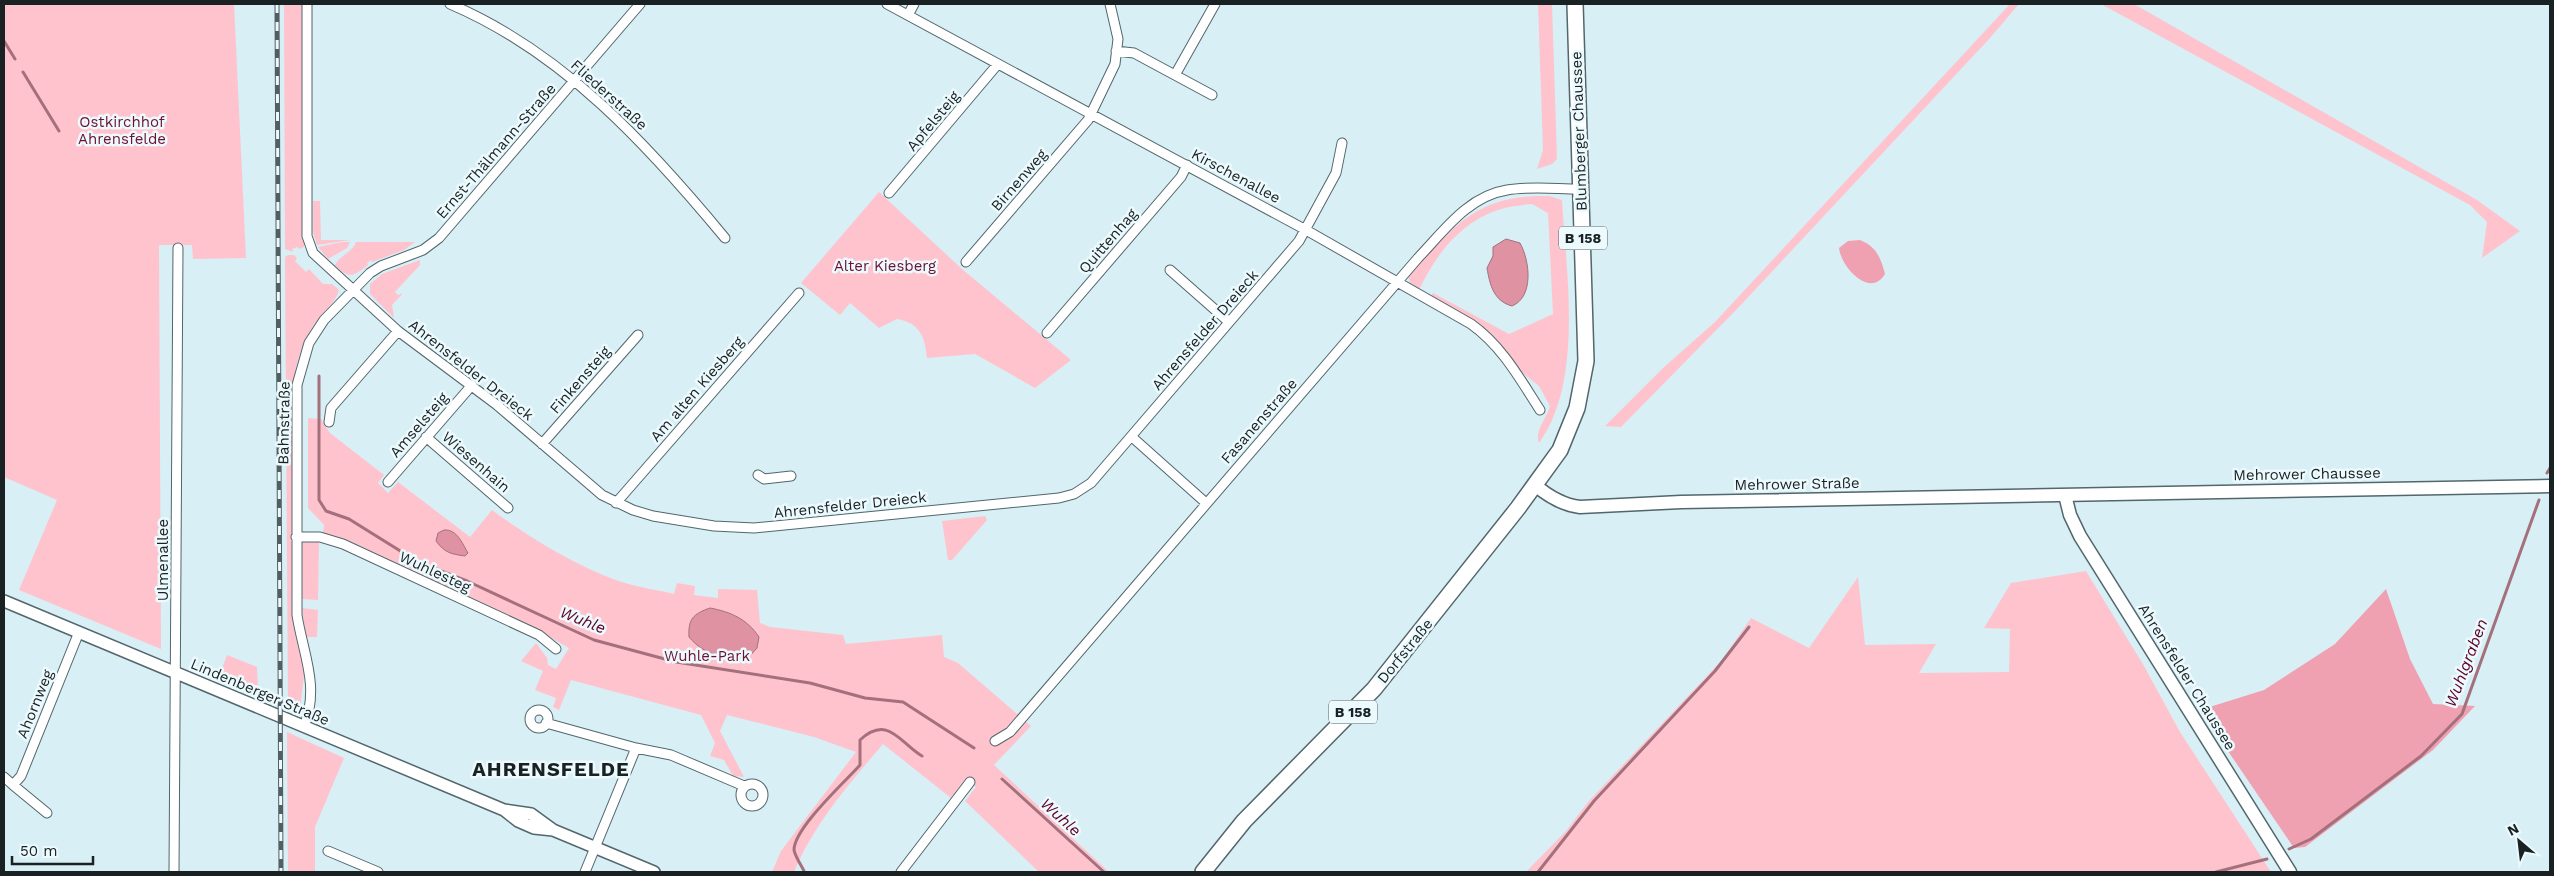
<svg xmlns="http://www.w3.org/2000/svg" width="2554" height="876" font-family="'Work Sans',sans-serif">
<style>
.green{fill:#ffc3ce}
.forest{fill:#f0a1b1}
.water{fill:#df92a1;stroke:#a4707b}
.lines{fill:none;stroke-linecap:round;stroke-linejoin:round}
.stream{stroke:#a4707b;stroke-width:3}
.minor-casing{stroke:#52666b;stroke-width:11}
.tertiary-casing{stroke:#52666b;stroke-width:14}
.secondary-casing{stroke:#52666b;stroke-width:15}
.primary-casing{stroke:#52666b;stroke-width:18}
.minor{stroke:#fff;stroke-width:9}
.tertiary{stroke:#fff;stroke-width:11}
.secondary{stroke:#fff;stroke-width:12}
.primary{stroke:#fff;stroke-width:15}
.rail-casing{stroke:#525f62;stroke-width:5}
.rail{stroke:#ecfafe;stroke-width:3;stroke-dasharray:9;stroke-linecap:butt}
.labels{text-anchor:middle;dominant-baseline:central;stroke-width:5;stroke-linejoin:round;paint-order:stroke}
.shield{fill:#ecfafe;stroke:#586265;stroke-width:1}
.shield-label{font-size:14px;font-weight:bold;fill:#192123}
.street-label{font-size:15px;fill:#192123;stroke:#ecfafe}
.park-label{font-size:15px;fill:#6e1232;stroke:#ecfafe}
.water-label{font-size:16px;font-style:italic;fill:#5f0026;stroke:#ecfafe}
.district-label{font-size:20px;font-weight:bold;letter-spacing:1px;fill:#192123;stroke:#ecfafe}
</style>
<rect width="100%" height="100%" fill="#d8eff5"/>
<path class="green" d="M4,4H234L246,258L193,259L192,245H159L161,649L19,590L57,500L4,477Z
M284,4H303L304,247L299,249L297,247L292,249L293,252L285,249Z
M1538,4H1552L1557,159L1552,164L1537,169L1543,150Z
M2010,4H2019L1990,38L1738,308L1621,427L1605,426L1663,368L1715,322Z
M2101,4H2134L2477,200L2520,231L2482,258L2487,222L2470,205Z
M879,192L962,269L1071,360L1035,388L975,354L927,358C925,337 920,323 897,319L879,328L850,303L840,315L801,283Z
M1549,196L1562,200C1566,272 1584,381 1539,443C1534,431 1547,418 1550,406L1539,386L1521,372L1509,357L1430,298L1433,293L1509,334L1553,314L1548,213C1543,211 1536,205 1531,204C1526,204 1520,206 1515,206C1469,213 1439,248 1420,288L1417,289L1411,285L1408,276C1414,266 1425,257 1434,248C1469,210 1495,195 1549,196Z
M313,201H320L321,240H350L317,245L313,232Z
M342,242H350L347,248L328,259L318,247Z
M356,242H415L404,250L372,262L371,260L367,263L368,265C354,276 349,280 335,265C340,255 352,253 356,242Z
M288,255H294L297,258L295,261L306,272L309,269L323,284H332L339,290C336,302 325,310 318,319C303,339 296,361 293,386V623L305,667L300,709L288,705L285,257Z
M420,260V265L395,292L398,295L403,293L392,305L394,318L370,294V284L382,274Z
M308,418L321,419L330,433L384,475L378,483L388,493L398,482L470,537L492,510C530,538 579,568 625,583C641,588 658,590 674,594L677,583L695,586L694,595L718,598V589L757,590L760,623L770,627L843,635L846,644L942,635L944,657L958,663L1031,726L994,765L1109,872H1039L965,801L976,787L965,779L951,798L883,744C849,784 814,824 794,872H772L781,851L856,752L814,737L727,715L720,731L744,777L733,776L724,760L710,756L715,743L701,715L571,680L559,710L553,707L556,698L535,690L543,671L521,661L536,643L547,658L548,665L556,669L569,648L544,634L354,543L323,533L324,525L308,508Z
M985,516L987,520L952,560H948L942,521Z
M301,541L319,542L318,600L302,599Z
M2086,571L2144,666L2180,732L2271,872H1526L1566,831L1588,802L1722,660L1751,618L1809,648L1858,577L1865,645L1936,644L1919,673L2009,672L2010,629L1984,628L2011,583Z
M302,608L318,610L317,637H306Z
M227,655L257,667L258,690L220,674Z
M287,732L344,758L315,827V872H288Z"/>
<path class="forest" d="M1860,240C1876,246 1881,258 1885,274C1870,299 1841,267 1839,248L1848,241Z
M2386,589L2410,659L2433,704L2475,706L2433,750L2305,847L2294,848L2200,710L2264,690L2335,644Z"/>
<path class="water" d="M1506,239L1520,243C1530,261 1534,297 1512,306C1494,301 1490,286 1487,268L1493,256V247Z
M444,530C457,529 462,543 468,553L465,556C451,554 445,553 436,541L438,533Z
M710,608C731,612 747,619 759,637L757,648L748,658C724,658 705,656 689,637C688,619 693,614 710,608Z"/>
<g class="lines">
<path class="stream" d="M4,41L15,59
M23,72L59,131
M319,376V500L326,511L349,519L418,562L467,581L594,640L676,662L810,683L865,698L903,702L974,748
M2547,473L2550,468
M1002,779L1104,872
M2289,849L2311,839L2421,756L2462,714L2539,500
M804,871C801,865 795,856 794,850C794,828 846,781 860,765V740C888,714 900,743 922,756
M1538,872L1594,801L1715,671L1749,627
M2216,872L2267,859"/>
<defs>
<path id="minor" d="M307,4V236L313,253L398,331L497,405L602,495L633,510L653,516L714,526L754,528L1059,498L1074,494L1091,483L1299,241L1336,173L1342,143
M450,4C563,52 648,145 725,238
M887,4L1306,230L1471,324C1502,346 1520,379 1540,410
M908,15L914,4
M1116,51L1134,53L1212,95
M1175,75L1215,4
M889,193L997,65
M966,262L1088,120L1115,64L1118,39L1110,4
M1170,270L1229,322
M1047,333L1181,177L1187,165
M329,422L331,408L398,331
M426,437L508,508
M1132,437L1206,503
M542,444L638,335
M758,475L764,479L791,476
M388,482L472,385
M616,503L799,293
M296,537H320L343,544L539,635L556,649
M530 719a9 9 0 1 1 18 0a9 9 0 1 1-18 0Z
M546,723L636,748L671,755L744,786
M304,727C320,686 303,654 297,615V385L309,343L324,320L370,273L381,266L423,250L439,238L640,4
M995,741L1010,732L1418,258C1443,232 1468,196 1507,190C1530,186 1556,189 1580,189
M4,777L13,785L21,776L79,632
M741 795a11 11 0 1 1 22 0a11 11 0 1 1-22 0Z
M13,785L47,813
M328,851L378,872
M174,872L178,248
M585,872L636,748
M901,872L970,782"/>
<path id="tertiary" d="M4,601L504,810L518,821L534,828L553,830L654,872
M504,810L531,814L553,830"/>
<path id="secondary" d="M1535,485C1548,496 1563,505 1580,507L1681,502L2550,486
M2065,495L2070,515L2080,536L2290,872"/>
<path id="primary" d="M1203,872L1244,821L1374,689L1518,508L1560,450L1577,408L1586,361L1575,4"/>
</defs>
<use href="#minor" class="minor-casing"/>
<use href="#tertiary" class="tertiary-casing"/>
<use href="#secondary" class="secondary-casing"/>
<use href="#primary" class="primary-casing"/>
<use href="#minor" class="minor"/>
<use href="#tertiary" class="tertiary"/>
<use href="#secondary" class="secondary"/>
<use href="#primary" class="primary"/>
<defs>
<path id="rail" d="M277,4L281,872"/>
</defs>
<use href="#rail" class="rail-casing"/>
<use href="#rail" class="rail"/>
</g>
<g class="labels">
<g class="shield">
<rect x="1559" y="226.5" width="48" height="23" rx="4"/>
<rect x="1329" y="700.5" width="48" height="23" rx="4"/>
</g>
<g class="shield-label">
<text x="1583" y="238">B 158</text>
<text x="1353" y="712">B 158</text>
</g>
<g class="street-label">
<text transform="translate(609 95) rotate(42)">Fliederstraße</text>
<text transform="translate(933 121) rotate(-50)">Apfelsteig</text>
<text transform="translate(1579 131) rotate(-92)">Blumberger Chaussee</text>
<text transform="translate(496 151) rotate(-49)">Ernst-Thälmann-Straße</text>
<text transform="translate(1236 176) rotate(28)">Kirschenallee</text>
<text transform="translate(1019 180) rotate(-49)">Birnenweg</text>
<text transform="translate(1108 241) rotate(-49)">Quittenhag</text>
<text transform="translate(1205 330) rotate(-49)">Ahrensfelder Dreieck</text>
<text transform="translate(471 370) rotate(38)">Ahrensfelder Dreieck</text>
<text transform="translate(580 380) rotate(-49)">Finkensteig</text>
<text transform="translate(697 389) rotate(-49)">Am alten Kiesberg</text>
<text transform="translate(1259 421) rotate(-49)">Fasanenstraße</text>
<text transform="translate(284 423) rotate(-89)">Bahnstraße</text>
<text transform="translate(419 425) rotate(-49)">Amselsteig</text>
<text transform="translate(476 462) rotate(41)">Wiesenhain</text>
<text transform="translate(2307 474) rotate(-1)">Mehrower Chaussee</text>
<text transform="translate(1797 484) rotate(-1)">Mehrower Straße</text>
<text transform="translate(850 505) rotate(-6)">Ahrensfelder Dreieck</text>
<text transform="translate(163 560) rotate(-90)">Ulmenallee</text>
<text transform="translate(435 572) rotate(25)">Wuhlesteg</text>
<text transform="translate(1405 651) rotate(-51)">Dorfstraße</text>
<text transform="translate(2187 677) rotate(58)">Ahrensfelder Chaussee</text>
<text transform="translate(260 692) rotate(23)">Lindenberger Straße</text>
<text transform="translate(35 704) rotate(-68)">Ahornweg</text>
</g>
<g class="park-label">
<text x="122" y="122">Ostkirchhof<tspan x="122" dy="17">Ahrensfelde</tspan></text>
<text x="885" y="266">Alter Kiesberg</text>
<text x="707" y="656">Wuhle-Park</text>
</g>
<g class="water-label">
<text transform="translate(583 620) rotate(22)">Wuhle</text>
<text transform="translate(2466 663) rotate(-69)">Wuhlgraben</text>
<text transform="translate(1061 817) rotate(42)">Wuhle</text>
</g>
<g class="district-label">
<text x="551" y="769">AHRENSFELDE</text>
</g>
</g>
<rect width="2554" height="876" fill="none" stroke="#192123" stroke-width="10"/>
<g transform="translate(2519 841) rotate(332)" stroke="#ecfafe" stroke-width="4" paint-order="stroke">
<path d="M0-4L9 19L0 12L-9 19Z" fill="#192123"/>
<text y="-8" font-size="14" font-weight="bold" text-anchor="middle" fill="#192123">N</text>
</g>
<path d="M12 856v8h81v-8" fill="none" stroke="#192123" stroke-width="2.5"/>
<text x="20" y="856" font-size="15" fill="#192123" stroke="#ecfafe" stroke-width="4" paint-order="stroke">50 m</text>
</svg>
